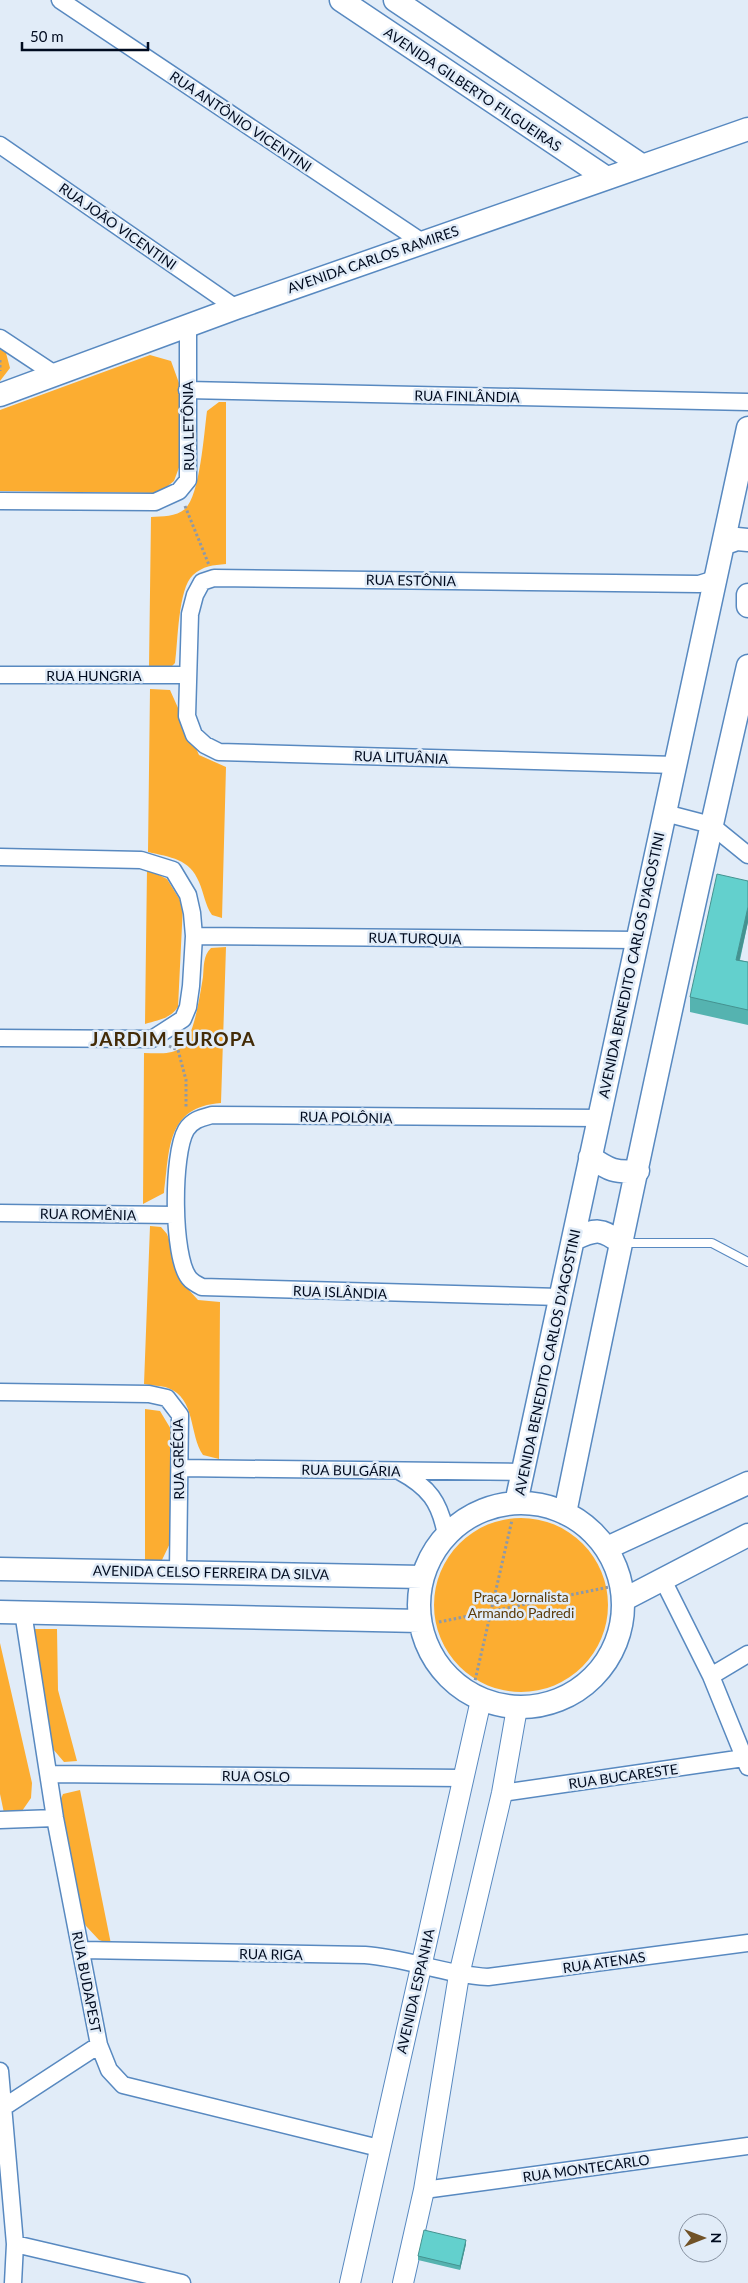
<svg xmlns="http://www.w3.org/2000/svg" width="748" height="2283" font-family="Lato,sans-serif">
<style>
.green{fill:#fcad31}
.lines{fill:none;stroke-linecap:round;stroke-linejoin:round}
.service-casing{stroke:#5889c0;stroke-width:10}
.minor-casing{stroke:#5889c0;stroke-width:19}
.tertiary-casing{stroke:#5889c0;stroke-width:22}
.secondary-casing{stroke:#5889c0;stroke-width:25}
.path{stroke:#8e99a8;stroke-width:3;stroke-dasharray:2.5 2.5;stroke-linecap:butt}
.service{stroke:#fff;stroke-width:8}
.minor{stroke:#fff;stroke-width:16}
.tertiary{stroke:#fff;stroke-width:20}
.secondary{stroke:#fff;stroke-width:22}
.wall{fill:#55b3b0}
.shaded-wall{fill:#459290}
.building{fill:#63d0cd;stroke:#459290}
.labels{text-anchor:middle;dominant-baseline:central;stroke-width:5;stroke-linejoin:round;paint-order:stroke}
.street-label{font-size:14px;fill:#000b1f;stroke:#e1ecf8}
.park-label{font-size:14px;fill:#5b3b08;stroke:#e1ecf8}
.district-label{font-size:19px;font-weight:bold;letter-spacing:1px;fill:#432b07;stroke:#e1ecf8}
</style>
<rect width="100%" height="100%" fill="#e1ecf8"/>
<path class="green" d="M0,349L6,353L10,368L0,381Z
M150,355L171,361L179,383L181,462L174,481L159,493L0,491V410Z
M219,402H226V564C213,565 203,566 193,575C178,588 178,643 175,663L170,668L149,667L151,517C162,516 176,517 185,509C200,495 204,433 207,411Z
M150,689L170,690L199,755L226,767L222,918L212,915C205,905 204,893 199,882C190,859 170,857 148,852Z
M147,869L167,879L183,905L178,1007C170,1019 158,1020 145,1024Z
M226,947L221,1103C166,1107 170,1149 164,1193L143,1204L144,1053C155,1053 169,1055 179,1049C194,1041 200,994 203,977C204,966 203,956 211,948Z
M150,1226L161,1227L167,1234L187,1288L198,1300L220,1302L219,1459L203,1455C189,1435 196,1398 168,1388C161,1385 151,1386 144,1384Z
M145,1409L160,1411L175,1436L173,1537L162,1560L145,1562Z
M434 1605a87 87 0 1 1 174 0a87 87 0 1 1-174 0Z
M35,1629H57L58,1690L77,1761L64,1762L47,1742L28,1644Z
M0,1643L32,1783L31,1798L22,1811L4,1813L0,1794Z
M80,1790L111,1944L99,1940L86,1926L77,1910L58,1806L63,1794Z"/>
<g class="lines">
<defs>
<path id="service" d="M623,1243H712L748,1262"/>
<path id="minor" d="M60,0L422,242
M0,145L236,308
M0,338L56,375
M187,390L748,402
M0,501L155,502L179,491L188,480V326
M0,675H188
M675,765L219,752L205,745L194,735L187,716L190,614L195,595L202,582L214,578L699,584L715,579
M665,813L711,825L748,855
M0,857L141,860L173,870L188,895L192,913L194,936L191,986L188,1007L183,1019L152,1039L0,1038
M194,936L637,940
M0,1213L175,1215
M559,1297L202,1287C198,1285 192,1282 189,1278C172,1257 172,1154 186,1130C192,1120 201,1118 212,1115L598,1118
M0,1392L149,1394L167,1398L180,1415L178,1571
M180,1468L521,1472
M399,1471C429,1487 440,1502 446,1535
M663,1580L711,1676L748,1767
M23,1612L55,1818L99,2045L109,2070L123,2085L379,2148
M711,1676L748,1654
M49,1774L462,1778
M502,1793L744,1758
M0,1820L55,1818
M81,1950L365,1955C407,1958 446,1975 488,1977L748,1943
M0,2071L15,2244L13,2283
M4,2107L99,2045
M424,2190L748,2146
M15,2244L182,2283"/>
<path id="tertiary" d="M350,2283L481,1700
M403,2283L424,2190L459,1975L502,1793L517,1708"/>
<path id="secondary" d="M341,0L605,177
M395,0L641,165
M0,395L236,308L748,129
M723,544L737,539L748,540
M748,595V606
M590,1157C609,1170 615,1173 638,1171
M574,1239C596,1229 601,1228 621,1243
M516,1503L748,428
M419 1605a102 102 0 1 1 204 0a102 102 0 1 1-204 0Z
M565,1513C623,1230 683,947 748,666
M607,1548L748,1483
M0,1569L422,1577
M623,1600L748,1535
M0,1612L420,1621"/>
</defs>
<use href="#service" class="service-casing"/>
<use href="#minor" class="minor-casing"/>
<use href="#tertiary" class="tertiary-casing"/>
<use href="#secondary" class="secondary-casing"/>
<path class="path" d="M0,360V371
M185,506L209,565
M169,1046L178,1050L186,1080V1108
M439,1622L609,1587
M474,1685L512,1520"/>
<use href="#service" class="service"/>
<use href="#minor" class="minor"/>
<use href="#tertiary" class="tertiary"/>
<use href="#secondary" class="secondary"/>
</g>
<path class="wall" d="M748,881V922L740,960L748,962V1025L690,1012V997Z
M466,2244L460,2270L418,2260V2256Z"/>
<path class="shaded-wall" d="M748,907V922L736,975V960Z
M466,2240V2244L460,2270V2266Z"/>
<path class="building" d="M717,874L748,881V907L736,960L748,962V1010L690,997Z
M424,2230L466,2240L460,2266L418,2256Z"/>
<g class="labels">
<g class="street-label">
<text transform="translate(473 89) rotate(34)">AVENIDA GILBERTO FILGUEIRAS</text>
<text transform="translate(241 121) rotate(34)">RUA ANTÔNIO VICENTINI</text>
<text transform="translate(118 226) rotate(35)">RUA JOÃO VICENTINI</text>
<text transform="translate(373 259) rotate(-19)">AVENIDA CARLOS RAMIRES</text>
<text transform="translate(467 396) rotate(1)">RUA FINLÂNDIA</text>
<text transform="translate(188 426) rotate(-91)">RUA LETÔNIA</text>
<text transform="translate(411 580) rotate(1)">RUA ESTÔNIA</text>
<text x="94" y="675">RUA HUNGRIA</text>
<text transform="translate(401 757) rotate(2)">RUA LITUÂNIA</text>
<text transform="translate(415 938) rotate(1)">RUA TURQUIA</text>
<text transform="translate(631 965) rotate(-78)">AVENIDA BENEDITO CARLOS D'AGOSTINI</text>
<text transform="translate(346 1117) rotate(1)">RUA POLÔNIA</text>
<text transform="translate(88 1214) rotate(1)">RUA ROMÊNIA</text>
<text transform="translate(340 1292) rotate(2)">RUA ISLÂNDIA</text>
<text transform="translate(547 1362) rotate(-78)">AVENIDA BENEDITO CARLOS D'AGOSTINI</text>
<text transform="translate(178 1459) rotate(-91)">RUA GRÉCIA</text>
<text transform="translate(351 1470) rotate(1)">RUA BULGÁRIA</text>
<text transform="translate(211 1572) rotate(1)">AVENIDA CELSO FERREIRA DA SILVA</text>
<text transform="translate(256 1776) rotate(1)">RUA OSLO</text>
<text transform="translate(623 1776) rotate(-8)">RUA BUCARESTE</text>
<text transform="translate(271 1954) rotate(1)">RUA RIGA</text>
<text transform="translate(604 1962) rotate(-8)">RUA ATENAS</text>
<text transform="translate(87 1982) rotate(79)">RUA BUDAPEST</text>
<text transform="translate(415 1991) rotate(-77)">AVENIDA ESPANHA</text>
<text transform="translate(586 2168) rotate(-8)">RUA MONTECARLO</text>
</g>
<g class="park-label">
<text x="521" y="1596">Praça Jornalista<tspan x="521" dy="16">Armando Padredi</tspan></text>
</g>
<g class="district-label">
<text x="173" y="1038">JARDIM EUROPA</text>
</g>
</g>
<g transform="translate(703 2238) rotate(90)"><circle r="24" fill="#e1ecf8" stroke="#8792a1"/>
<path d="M0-4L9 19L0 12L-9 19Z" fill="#715227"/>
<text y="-8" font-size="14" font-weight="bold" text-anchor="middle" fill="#000b1f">N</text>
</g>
<path d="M22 42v8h126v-8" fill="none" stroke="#000b1f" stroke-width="2.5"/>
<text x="30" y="42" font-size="15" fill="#000b1f" stroke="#e1ecf8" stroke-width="4" paint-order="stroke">50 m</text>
</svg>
